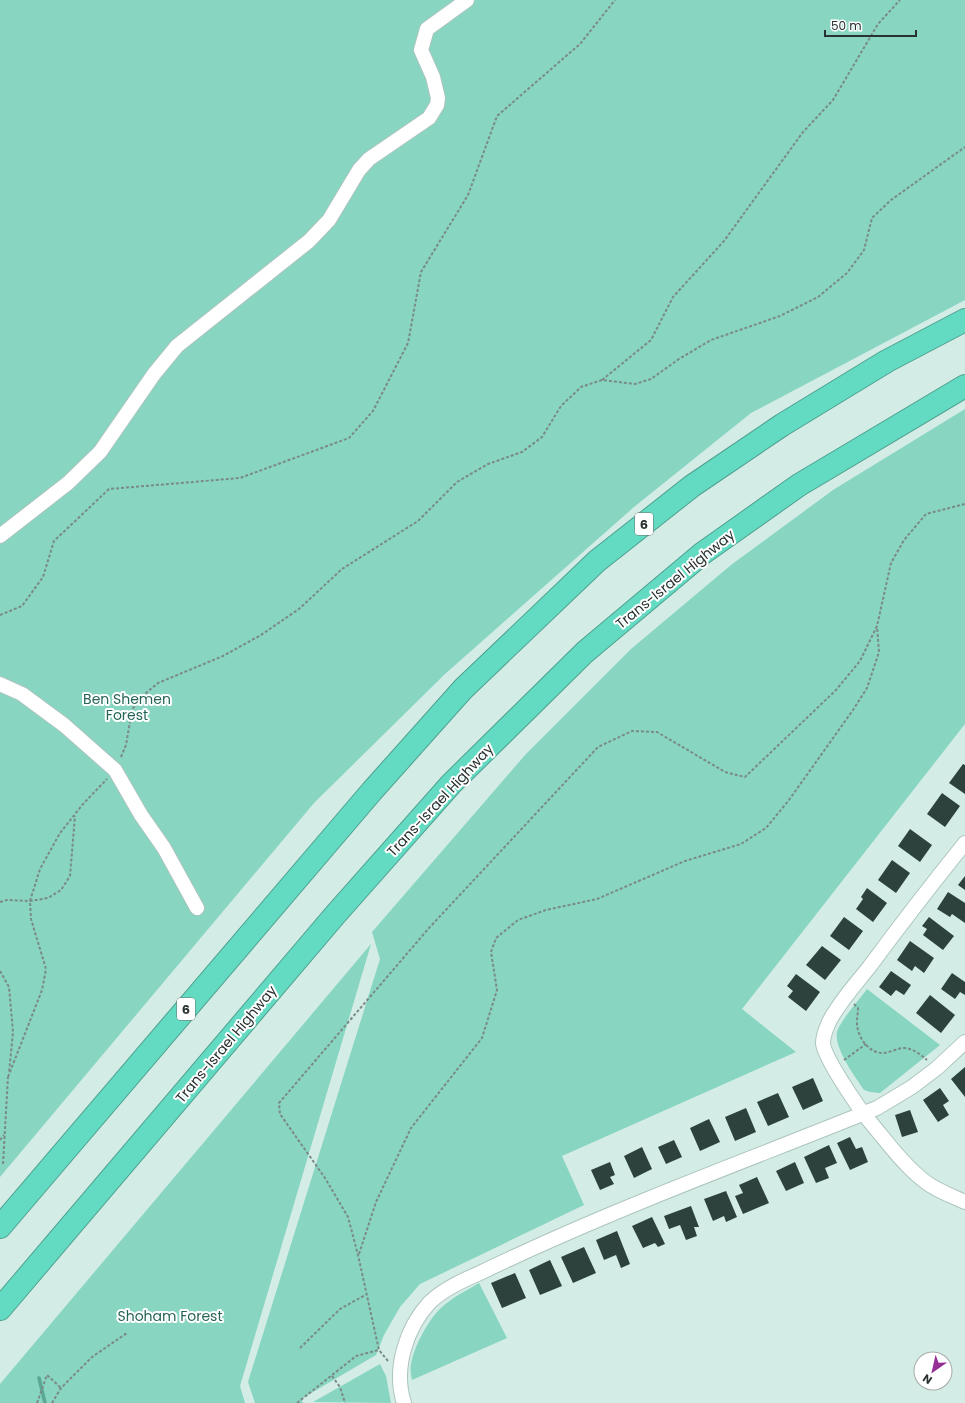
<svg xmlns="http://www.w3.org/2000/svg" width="965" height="1403" font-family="Poppins,sans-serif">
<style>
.green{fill:#88d5c2}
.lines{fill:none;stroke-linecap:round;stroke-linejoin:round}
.stream{stroke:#5aa796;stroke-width:3.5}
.building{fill:#2d423d}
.minor-casing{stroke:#acc5be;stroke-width:16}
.motorway-casing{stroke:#4ea08f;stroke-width:24}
.path{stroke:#7a8b87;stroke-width:2;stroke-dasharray:3 2;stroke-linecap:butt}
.minor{stroke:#fff;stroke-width:14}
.motorway{stroke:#63dbc2;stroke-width:22}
.labels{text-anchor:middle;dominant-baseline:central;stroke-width:4;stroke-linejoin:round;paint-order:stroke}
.shield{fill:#fff;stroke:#68706e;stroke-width:1}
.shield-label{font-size:13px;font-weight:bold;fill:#283230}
.street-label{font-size:14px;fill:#283230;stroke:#fff}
.park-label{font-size:14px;fill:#266457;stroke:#fff}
</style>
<rect width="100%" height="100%" fill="#d3ece5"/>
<path class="green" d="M0,0H965V300L751,413L634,507L445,674L314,803L0,1177Z
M965,409V724L742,1009L796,1052L562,1156L584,1205L420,1284L400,1307L384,1335L376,1355L301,1399L303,1403H255L248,1382L380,959L372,932L526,754L631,649L731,565L833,490Z
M371,944L240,1386L245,1403H0V1384Z
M867,989L940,1045L880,1093L870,1092L864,1090C855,1076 834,1049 837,1032C840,1021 860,999 867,989Z
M479,1283L507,1338L412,1380C411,1375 410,1369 411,1365C413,1348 429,1318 442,1307C453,1297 466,1291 479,1283Z
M380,1364L386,1376L391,1403L313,1402Z"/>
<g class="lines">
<path class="stream" d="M39,1378L45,1403"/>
</g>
<path class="building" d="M963,764L965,765V794L949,783Z
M942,793L960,806L945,827L927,814Z
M910,829L932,845L920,862L898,846Z
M892,860L910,873L896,893L878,880Z
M965,876V890L958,885Z
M867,888L887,903L873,922L856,909L863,899L861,897Z
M948,892L965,903V923L952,914L950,917L937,909Z
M844,917L863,931L849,950L830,936Z
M929,917L954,936L943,950L923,935L927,929L922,926Z
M910,941L934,958L924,973L915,966L912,971L897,960Z
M822,946L841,960L825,980L806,965Z
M891,971L911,985L904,995L896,990L891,996L879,987Z
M952,973L965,982V995L960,992L955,999L941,989Z
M796,974L820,992L806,1011L788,997L793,991L787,986Z
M930,995L955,1015L941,1033L916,1013Z
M965,1067V1097L951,1079Z
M813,1078L823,1101L803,1110L792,1087Z
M940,1088L949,1101L943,1105L949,1115L938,1122L923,1100Z
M778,1093L789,1117L768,1126L757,1102Z
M746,1108L756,1132L735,1141L725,1117Z
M910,1110L918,1132L902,1137L895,1115Z
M709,1119L720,1142L700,1151L690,1128Z
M850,1137L856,1149L862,1147L868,1162L850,1170L837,1143Z
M674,1140L682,1157L666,1164L658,1147Z
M829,1145L837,1163L825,1168L829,1178L816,1183L804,1157Z
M642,1147L652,1169L634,1178L624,1156Z
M610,1162L615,1175L610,1177L614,1184L600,1190L591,1170Z
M795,1162L804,1183L786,1191L776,1171Z
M757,1177L769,1203L743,1214L735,1196L743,1193L739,1185Z
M726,1191L737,1217L726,1222L724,1216L713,1221L704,1199Z
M691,1206L699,1227H694L697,1236L686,1240L680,1225L669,1229L664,1216Z
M652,1217L665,1244L658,1247L655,1243L643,1248L632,1226Z
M617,1231L630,1264L621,1268L616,1255L604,1260L596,1240Z
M584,1247L596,1273L573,1283L561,1257Z
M550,1260L562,1286L540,1295L529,1270Z
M515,1273L526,1298L502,1308L491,1283Z"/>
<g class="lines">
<defs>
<path id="minor" d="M0,536L68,483L100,452L154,374L177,346L309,241L329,220L359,170L369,159L429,118L437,105L438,98L433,77L421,50L427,29L467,0
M0,684L22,694L64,725L115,770L141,815L164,848L197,908
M965,843C932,884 901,924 870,966C856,984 839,1002 829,1022C826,1029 823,1035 823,1043C824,1058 860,1110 871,1123C888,1143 905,1167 927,1183C938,1191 952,1196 965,1202
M404,1403C393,1369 406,1328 430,1302C445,1288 464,1280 482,1272C498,1264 514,1257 529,1250C643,1198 761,1155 877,1108L912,1087L937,1068L965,1042"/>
<path id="motorway" d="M0,1227L372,791L463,689L597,561L692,486L782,425L887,361L965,320
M0,1309L335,915L451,784L585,652L703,553L799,485L965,386"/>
</defs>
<use href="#minor" class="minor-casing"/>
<use href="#motorway" class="motorway-casing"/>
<path class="path" d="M602,380L651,340L673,297L724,241L803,132L833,100L878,24L900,0
M0,615L22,606L43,577L54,541L109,489L240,478L349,438L373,411L408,343L421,272L468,195L497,116L580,44L615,0
M121,757L126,745L132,710L139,699L158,683L223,656L261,635L299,609L342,569L418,521L457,482L488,464L522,452L542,437L561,406L581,387L602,380L635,384L651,379L679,359L711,340L780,316L818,297L847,273L864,250L872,218L891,200L965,147
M0,902L7,900L30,901L48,898L61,890L70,876L75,816
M0,971L9,987L13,1032L9,1073
M854,1004L858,1008C858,1013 857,1017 857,1021C856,1035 868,1054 884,1053C891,1052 898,1048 905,1048C914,1049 921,1055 927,1060
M844,1060L866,1044
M8,1077L42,990L46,969L31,919L30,901L40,869L60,833L83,804L107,779
M0,1140L4,1135
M3,1164L8,1077
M359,1254L376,1202L411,1128L482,1038L497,990L491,952L496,938L518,920L546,910L597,899L685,861L741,844L766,828L789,800L853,710L867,688L879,652L877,626
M300,1348L340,1309L367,1294
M388,1361L379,1350L358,1255L348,1217L325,1178L280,1114L279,1103L429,928L598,747L632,731L657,732L725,772L745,777L836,690L860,661L877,626L891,563L904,540L926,514L965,504
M332,1376L340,1387L345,1403
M37,1403L47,1375L61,1388
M52,1403L61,1388L92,1357L127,1333
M297,1403L356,1356L379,1350"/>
<use href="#minor" class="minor"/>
<use href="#motorway" class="motorway"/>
</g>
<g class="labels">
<g class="shield">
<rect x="635" y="513" width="18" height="22" rx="3"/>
<rect x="177" y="998" width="18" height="22" rx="3"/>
</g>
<g class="shield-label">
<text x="644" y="524">6</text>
<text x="186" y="1009">6</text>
</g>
<g class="street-label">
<text transform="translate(675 579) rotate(-39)">Trans-Israel Highway</text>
<text transform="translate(440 800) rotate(-47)">Trans-Israel Highway</text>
<text transform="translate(226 1044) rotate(-50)">Trans-Israel Highway</text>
</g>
<g class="park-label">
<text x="127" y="699">Ben Shemen<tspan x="127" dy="16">Forest</tspan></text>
<text x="170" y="1316">Shoham Forest</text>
</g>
</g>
<g transform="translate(933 1371) rotate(214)"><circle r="19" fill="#ffffff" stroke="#a9adac"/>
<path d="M0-3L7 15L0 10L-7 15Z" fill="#932f95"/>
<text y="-6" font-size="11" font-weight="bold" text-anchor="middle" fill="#283230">N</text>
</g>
<path d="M825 30v6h91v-6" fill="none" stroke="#283230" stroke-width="2"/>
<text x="831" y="30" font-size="12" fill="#283230" stroke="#ffffff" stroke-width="3" paint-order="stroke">50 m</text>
</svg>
